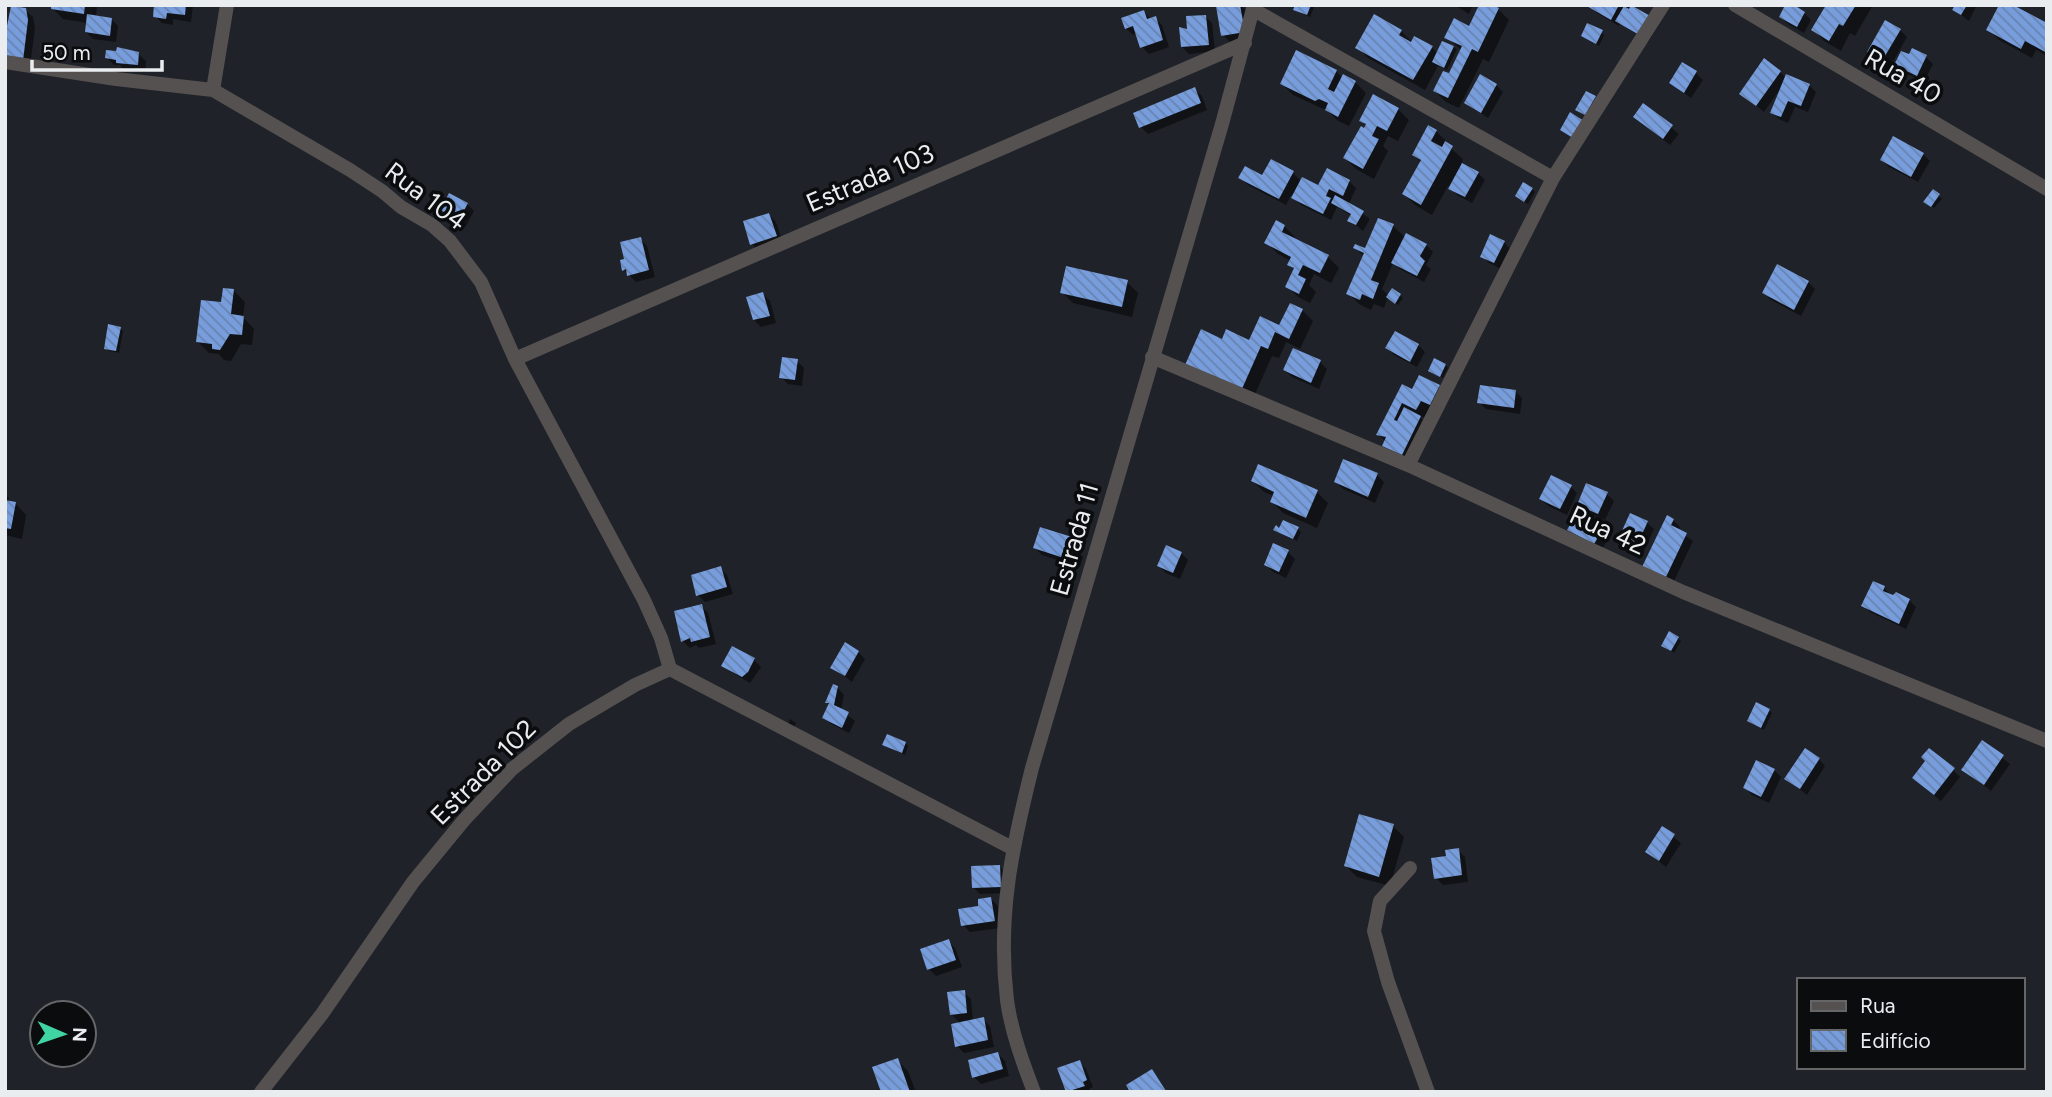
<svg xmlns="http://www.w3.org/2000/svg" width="2052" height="1097" font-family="Figtree,sans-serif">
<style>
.shadow{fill:#0007}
.building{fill:url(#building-back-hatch)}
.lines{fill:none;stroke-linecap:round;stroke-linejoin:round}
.street{stroke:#545150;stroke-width:14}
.labels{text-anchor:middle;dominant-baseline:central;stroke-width:7;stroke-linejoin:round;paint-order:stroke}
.street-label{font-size:26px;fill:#eaedf0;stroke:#0a0c0e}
</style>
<defs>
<pattern id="building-back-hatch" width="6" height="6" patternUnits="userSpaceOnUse" patternTransform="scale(1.75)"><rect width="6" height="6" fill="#779ddc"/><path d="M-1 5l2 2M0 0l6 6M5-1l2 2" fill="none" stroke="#6883b0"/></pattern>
</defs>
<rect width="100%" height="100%" fill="#1f2228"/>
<path class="shadow" d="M53,5H97L96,17L111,19L118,26L116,42L93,39L86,32L88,23L63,19L52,8Z
M156,5H193L191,22L173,19V25L162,23L155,16Z
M1229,5H1241L1246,11L1251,38L1230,42L1223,35L1218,7Z
M1297,5H1315L1310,17L1298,12L1295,9Z
M1470,5L1472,7L1469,14L1456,6Z
M1590,5H1630L1658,26L1648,42L1620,23L1619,26L1597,13Z
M1828,5H1873L1855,36L1850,33L1841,51L1824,41L1814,30Z
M1957,5H1977L1969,21L1955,10Z
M1498,9L1509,20L1489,62L1483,59L1459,108L1446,102L1435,91L1449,76L1461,50L1447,37L1470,28Z
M25,10L33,17L35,28L30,67L5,63Z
M1144,12L1151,19L1155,18L1162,25L1169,47L1149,54L1142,47L1137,33L1133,35L1126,28Z
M1804,13L1811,20L1804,33L1788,24L1781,17Z
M1205,16L1212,23L1215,51L1189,54L1182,47L1189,31Z
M1374,16L1401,31L1412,42L1432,47L1438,54L1443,43L1457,49L1447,70L1438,66L1425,90L1368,58L1357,47Z
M2047,25V56L2036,50L2032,58L1999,40L1988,30Z
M1900,30L1907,37L1890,67L1869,52Z
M1601,32L1604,35L1599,46L1583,36Z
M138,54L146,61L145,72L124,70L120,65H114L107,58Z
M1926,57L1933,64L1924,82L1903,72L1896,65Z
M1336,71L1343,79L1355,82L1366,93L1349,126L1338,121L1328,111L1293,95L1282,84Z
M1780,72L1786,78L1809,85L1816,92L1808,112L1795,107L1788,123L1779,119L1772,112L1780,89L1764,112L1741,93Z
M1696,73L1703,80L1691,98L1671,83Z
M1496,85L1503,92L1488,118L1466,103Z
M1195,89L1202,96L1207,110L1148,134L1141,127Z
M1644,105L1679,134L1670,145L1642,123Z
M1398,109L1409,120L1398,141L1388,136L1383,146L1388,151L1374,179L1356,169L1345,158L1367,126L1361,120Z
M1436,131L1447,142L1446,144L1463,159L1461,164L1478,173L1485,180L1472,203L1457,195L1448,186L1432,215L1415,205L1404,194L1421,162L1414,155Z
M1923,154L1930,161L1918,182L1889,167L1882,160Z
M1327,170L1349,181L1356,188L1349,204L1370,219L1363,231L1350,220L1352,216L1337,207L1331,220L1301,205L1291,195L1286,205L1248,185L1241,178L1263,177L1293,173L1302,182L1319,187Z
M1532,189L1535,192L1528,204L1520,199Z
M1933,192L1942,199L1934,208L1929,204Z
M467,204L474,211L466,226L449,216L442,209Z
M769,215L776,222L783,243L759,251L752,244Z
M1379,220L1393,226L1406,238L1426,245L1433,252L1426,265L1431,269L1424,282L1400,269L1393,263L1382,289L1389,296L1393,290L1403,298L1398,305L1388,297L1384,308L1374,304L1371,310L1359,304L1348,293L1364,256L1355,248L1366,250Z
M1284,226L1295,237L1294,240L1328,257L1339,268L1331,283L1314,274L1309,285L1316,292L1310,303L1298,297L1287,286L1295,270L1290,264L1291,261L1278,254L1267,243Z
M640,239L647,246L655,277L636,282L624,270L626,260Z
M1504,242L1510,249L1501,269L1489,263L1482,256Z
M1127,282L1138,293L1132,317L1073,303L1062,292Z
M1808,282L1815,289L1801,316L1771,300L1764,293Z
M234,291L245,302L243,317L254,329L252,345L241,344L231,361L224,360L219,354L209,353L198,342Z
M763,294L770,301L776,323L761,327L754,320Z
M1302,310L1313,321L1300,349L1286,342L1279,358L1272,356L1252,401L1187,365L1223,341L1250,342L1280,328Z
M120,328L123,331L119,353L109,351L106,348Z
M1395,333L1418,345L1425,352L1417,367L1394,355L1387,348Z
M1293,350L1320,362L1327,369L1319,389L1292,377L1285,370Z
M797,361L804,368L802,386L788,384L781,377Z
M1445,365L1448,368L1443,378L1433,373Z
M1403,387L1412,391L1439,387L1450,398L1427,419L1419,416L1431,428L1413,465L1395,456L1384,445L1386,442L1379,435Z
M1515,391L1522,398L1520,414L1486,409L1479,402Z
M1377,475L1384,482L1375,503L1343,489L1336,482Z
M1253,481L1317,492L1328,503L1317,528L1283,513L1272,502L1274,496L1264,492Z
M1570,486L1577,493L1567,515L1548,506L1541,499Z
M5,494L9,498L8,502L16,504L26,515L22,539L5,535Z
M1607,494L1614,501L1605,520L1586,512L1579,505Z
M1673,520L1680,527L1678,531L1693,541L1673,583L1645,566Z
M1647,523L1654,529L1642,556L1626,549L1619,542Z
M1275,529H1298L1301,532L1297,541Z
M1570,529L1602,530L1608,537L1602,550L1576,536Z
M1071,539L1078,546L1076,550L1083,557L1080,567L1042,555L1035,548Z
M1288,552L1295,559L1286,578L1273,572L1266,565Z
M1181,553L1188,560L1180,579L1166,573L1159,566Z
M720,568L727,575L733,594L705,602L698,595Z
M1884,588L1891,595L1909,600L1916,607L1906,629L1870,612L1863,605Z
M701,606L708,613L716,644L699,648L696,645L690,648L683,641Z
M1678,638L1681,641L1674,653L1663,646Z
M858,652L865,659L852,682L833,667Z
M754,660L761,667L750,683L731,672L724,665Z
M837,687L844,695L841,710L855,721L849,733L831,724L824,717L830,705L827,702Z
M1769,710L1772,713L1764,730L1752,724Z
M790,719L796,723L793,730L787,725Z
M1982,742L2010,764L1991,791L1964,769Z
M905,743L908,746L905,755L884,744Z
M1819,759L1825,766L1807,795L1787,779Z
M1774,770L1781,777L1769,803L1752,795L1745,788Z
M1953,770L1960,777L1941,801L1921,784Z
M1393,826L1404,837L1390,886L1357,877L1346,866Z
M1662,828L1681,843L1666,867L1647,852Z
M1458,850L1465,857L1468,882L1443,885L1436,878L1448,857Z
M999,866L1006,873L1007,893L980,894L973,887Z
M991,899L998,906L1001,928L970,932L963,925Z
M948,941L955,948L962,967L936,976L929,969Z
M964,992L971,999L973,1021L983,1019L990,1026L994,1047L964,1053L957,1046L961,1024L951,1014Z
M998,1054L1005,1061L1009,1076L981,1084L974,1077Z
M897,1060L908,1071L916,1092H882Z
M1079,1062L1086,1069L1093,1087L1089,1089L1090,1092H1068L1059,1069Z"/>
<path class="building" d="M51,5H85L84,14L51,9Z
M154,5H186L185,15L167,13L166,19L153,17Z
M1240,5L1245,32L1221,36L1216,6Z
M1295,5H1311L1307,15L1293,10Z
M1479,5H1494L1499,8L1478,52L1472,49L1448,98L1433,91L1443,71L1449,73L1462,46L1444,38L1454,18L1469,26Z
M1585,5H1619L1611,20Z
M1631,5L1652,17L1641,36L1615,21L1624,6L1629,9Z
M1785,5H1794L1805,12L1797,27L1779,17Z
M1826,5H1856L1843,26L1839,24L1829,41L1811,30Z
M1955,5H1967L1961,15L1952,10Z
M1999,5H2013L2047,23V53L2025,41L2021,49L1986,30Z
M11,6L26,8L28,20L23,61L5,58V36Z
M1144,10L1147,19L1156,16L1163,40L1140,48L1133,26L1125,29L1121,18Z
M87,14L112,18L110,36L85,32Z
M1374,14L1402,30L1399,35L1411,42L1414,36L1433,46L1413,80L1355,48Z
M1206,15L1209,45L1181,47L1179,27L1187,29L1186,16Z
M1885,20L1901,29L1882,61L1867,52Z
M1587,23L1603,30L1596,44L1581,36Z
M1442,41L1454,46L1444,68L1432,62Z
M117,47L139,52L138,65L116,63V60L105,58L106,50L116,51Z
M1912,48L1927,55L1917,76L1894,65L1901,51L1909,54Z
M1296,50L1337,70L1328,89L1334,92L1343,74L1356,81L1338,117L1325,110L1328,103L1319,99L1315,101L1280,84Z
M1764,58L1781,71L1756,106L1739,94Z
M1682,62L1697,71L1684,93L1669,83Z
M1480,74L1497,84L1481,113L1464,103Z
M1786,74L1810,84L1801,106L1788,101L1781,117L1770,113Z
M1195,87L1201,103L1139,128L1133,113Z
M1586,91L1596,96L1585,115L1575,110Z
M1373,94L1399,108L1387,131L1377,126L1372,136L1379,139L1363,169L1343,158L1361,126L1364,128L1366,124L1359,121Z
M1643,103L1673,125L1663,139L1633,117Z
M1570,112L1584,121L1573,138L1560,130Z
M1428,125L1437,130L1431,141L1442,147L1445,141L1453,146L1421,205L1402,194L1421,160L1412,155Z
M1893,136L1924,153L1911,177L1880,160Z
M1271,159L1294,171L1279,199L1238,178L1245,166L1262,175Z
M1462,163L1479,172L1465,197L1448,189Z
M1327,168L1350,180L1343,196L1329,189L1326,196L1331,198L1323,214L1291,198L1302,177L1318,185Z
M1523,182L1533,188L1524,202L1515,196Z
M1933,189L1940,194L1931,207L1923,202Z
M449,193L468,203L459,220L440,210Z
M1335,195L1364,211L1356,225L1347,221L1351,214L1331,203Z
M769,213L777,236L750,245L743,221Z
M1378,218L1394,224L1371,280L1379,283L1373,299L1362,294L1360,300L1346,294L1364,253L1353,248L1355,244L1365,248Z
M1276,220L1285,225L1282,232L1329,255L1320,273L1303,265L1298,275L1306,279L1299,294L1285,287L1294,268L1287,265L1291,257L1264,243Z
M1406,233L1427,244L1420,256L1425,261L1417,276L1391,263Z
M1490,234L1505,241L1494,263L1480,257Z
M641,237L649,270L627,276L626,269L622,271L620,260L624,259L620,242Z
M1777,264L1809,281L1794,310L1762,293Z
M1066,266L1128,280L1122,307L1060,293Z
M223,288L234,289L231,314L244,316L242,335L230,334L220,350L212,349V344L196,342L201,300L221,302Z
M1392,288L1401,294L1395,304L1386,297Z
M763,292L770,316L753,320L746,297Z
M1290,303L1303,309L1289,339L1275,332L1268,349L1261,346L1241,391L1185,365L1201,329L1222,339L1226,329L1249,340L1260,316L1279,325Z
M108,324L121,327L116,351L104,349Z
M1395,331L1419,344L1410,362L1385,348Z
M1293,348L1321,360L1311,383L1283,370Z
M782,357L798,359L795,380L779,378Z
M1434,358L1446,364L1440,377L1428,371Z
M1419,375L1440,385L1430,405L1421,401L1416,410L1402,403L1394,420L1397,421L1404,407L1421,416L1402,455L1382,446L1386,437L1376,435L1402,384L1412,389Z
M1480,385L1516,390L1514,408L1477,403Z
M1343,459L1378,473L1368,497L1334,482Z
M1258,464L1318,490L1306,518L1270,502L1274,492L1251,481Z
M1551,475L1572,485L1560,509L1539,499Z
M1586,483L1608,492L1598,514L1577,505Z
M5,500L16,502L11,529L5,528Z
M1630,513L1648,521L1635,550L1617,542Z
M1576,514L1603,529L1594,544L1567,530Z
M1667,515L1674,519L1671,525L1687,533L1666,577L1642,567Z
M1283,520L1299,527L1293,539L1273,530L1276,525L1279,528Z
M1040,527L1072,537L1069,546L1077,549L1073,561L1033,548Z
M1273,543L1289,550L1279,572L1264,565Z
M1166,545L1182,552L1173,573L1157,566Z
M721,566L727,587L696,596L691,575Z
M1873,581L1885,586L1883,591L1893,595L1896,592L1910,599L1899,624L1861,606Z
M702,604L710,637L691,642L690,638L681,642L674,611Z
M1669,631L1679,637L1671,651L1661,646Z
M845,642L859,651L845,676L830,668Z
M732,646L755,658L748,672L742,677L721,666Z
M833,684L838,686L834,705L849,712L842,728L822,718L829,703H825Z
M1756,702L1770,709L1761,728L1747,721Z
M887,734L906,742L902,753L882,745Z
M1982,740L2004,755L1984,785L1961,770Z
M1805,748L1820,758L1800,789L1784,779Z
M1929,748L1955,768L1934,795L1912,778L1925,761L1921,757Z
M1756,760L1775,769L1761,797L1743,788Z
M1359,814L1394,824L1379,877L1344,866Z
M1662,826L1675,834L1659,861L1645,852Z
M1459,848L1462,875L1434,879L1431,858L1446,856L1445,850Z
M1000,865L1001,887L972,888L971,866Z
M991,897L995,921L961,926L958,909L978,906V899Z
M949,939L956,960L927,970L920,949Z
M965,990L967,1013L950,1015L947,992Z
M984,1017L988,1040L955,1047L951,1024Z
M998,1052L1003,1069L972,1078L968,1060Z
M898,1058L910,1092H881L872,1067Z
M1080,1060L1087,1080L1083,1082L1085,1086L1066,1092L1057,1068Z
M1152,1069L1166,1091L1130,1092L1126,1085Z"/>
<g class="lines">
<path class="street" d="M1735,5L2047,189
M1254,10L1553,178
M5,62L116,79L213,90L350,170L382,191L401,207L432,225L450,241L481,282L515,359L644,600L661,638L670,669
M213,90L227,5
M1152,357L1408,465L1683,592L2047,741
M515,359L1245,43
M1408,465L1553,178L1663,5
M670,669L1012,848
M1410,868L1380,901L1374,931L1388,982L1428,1092
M261,1092L322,1014L413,882L464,820L512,769L569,724L635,685L670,669
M1034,1092C1023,1063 1011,1031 1007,1000C997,916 1012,848 1032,768L1222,124L1254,5"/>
</g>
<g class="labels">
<g class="street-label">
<text transform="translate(1903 76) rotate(30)">Rua 40</text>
<text transform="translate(870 178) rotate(-23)">Estrada 103</text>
<text transform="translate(426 196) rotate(37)">Rua 104</text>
<text transform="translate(1608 530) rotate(25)">Rua 42</text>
<text transform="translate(1074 539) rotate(-74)">Estrada 11</text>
<text transform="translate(483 772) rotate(-45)">Estrada 102</text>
</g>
</g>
<rect width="2052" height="1097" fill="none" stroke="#eaedf0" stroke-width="14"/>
<rect x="1797" y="978" width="228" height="91" fill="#0a0c0e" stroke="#646668" stroke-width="2"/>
<rect x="1811" y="1001" width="35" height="10" fill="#545150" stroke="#646668" stroke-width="2"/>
<text x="1860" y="1013" font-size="21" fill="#eaedf0">Rua</text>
<rect x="1811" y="1030" width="35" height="21" fill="url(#building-back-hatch)" stroke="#646668" stroke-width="2"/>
<text x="1860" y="1048" font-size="21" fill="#eaedf0">Edifício</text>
<g transform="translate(63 1034) rotate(92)"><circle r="33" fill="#0a0c0e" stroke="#646668" stroke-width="2"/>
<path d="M0-5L12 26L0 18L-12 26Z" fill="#40d4a2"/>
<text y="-10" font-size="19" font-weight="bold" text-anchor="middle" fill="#eaedf0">N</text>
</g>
<path d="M32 60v10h130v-10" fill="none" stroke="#eaedf0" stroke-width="3.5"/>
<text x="42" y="60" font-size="21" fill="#eaedf0" stroke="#0a0c0e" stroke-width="5" paint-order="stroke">50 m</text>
</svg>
